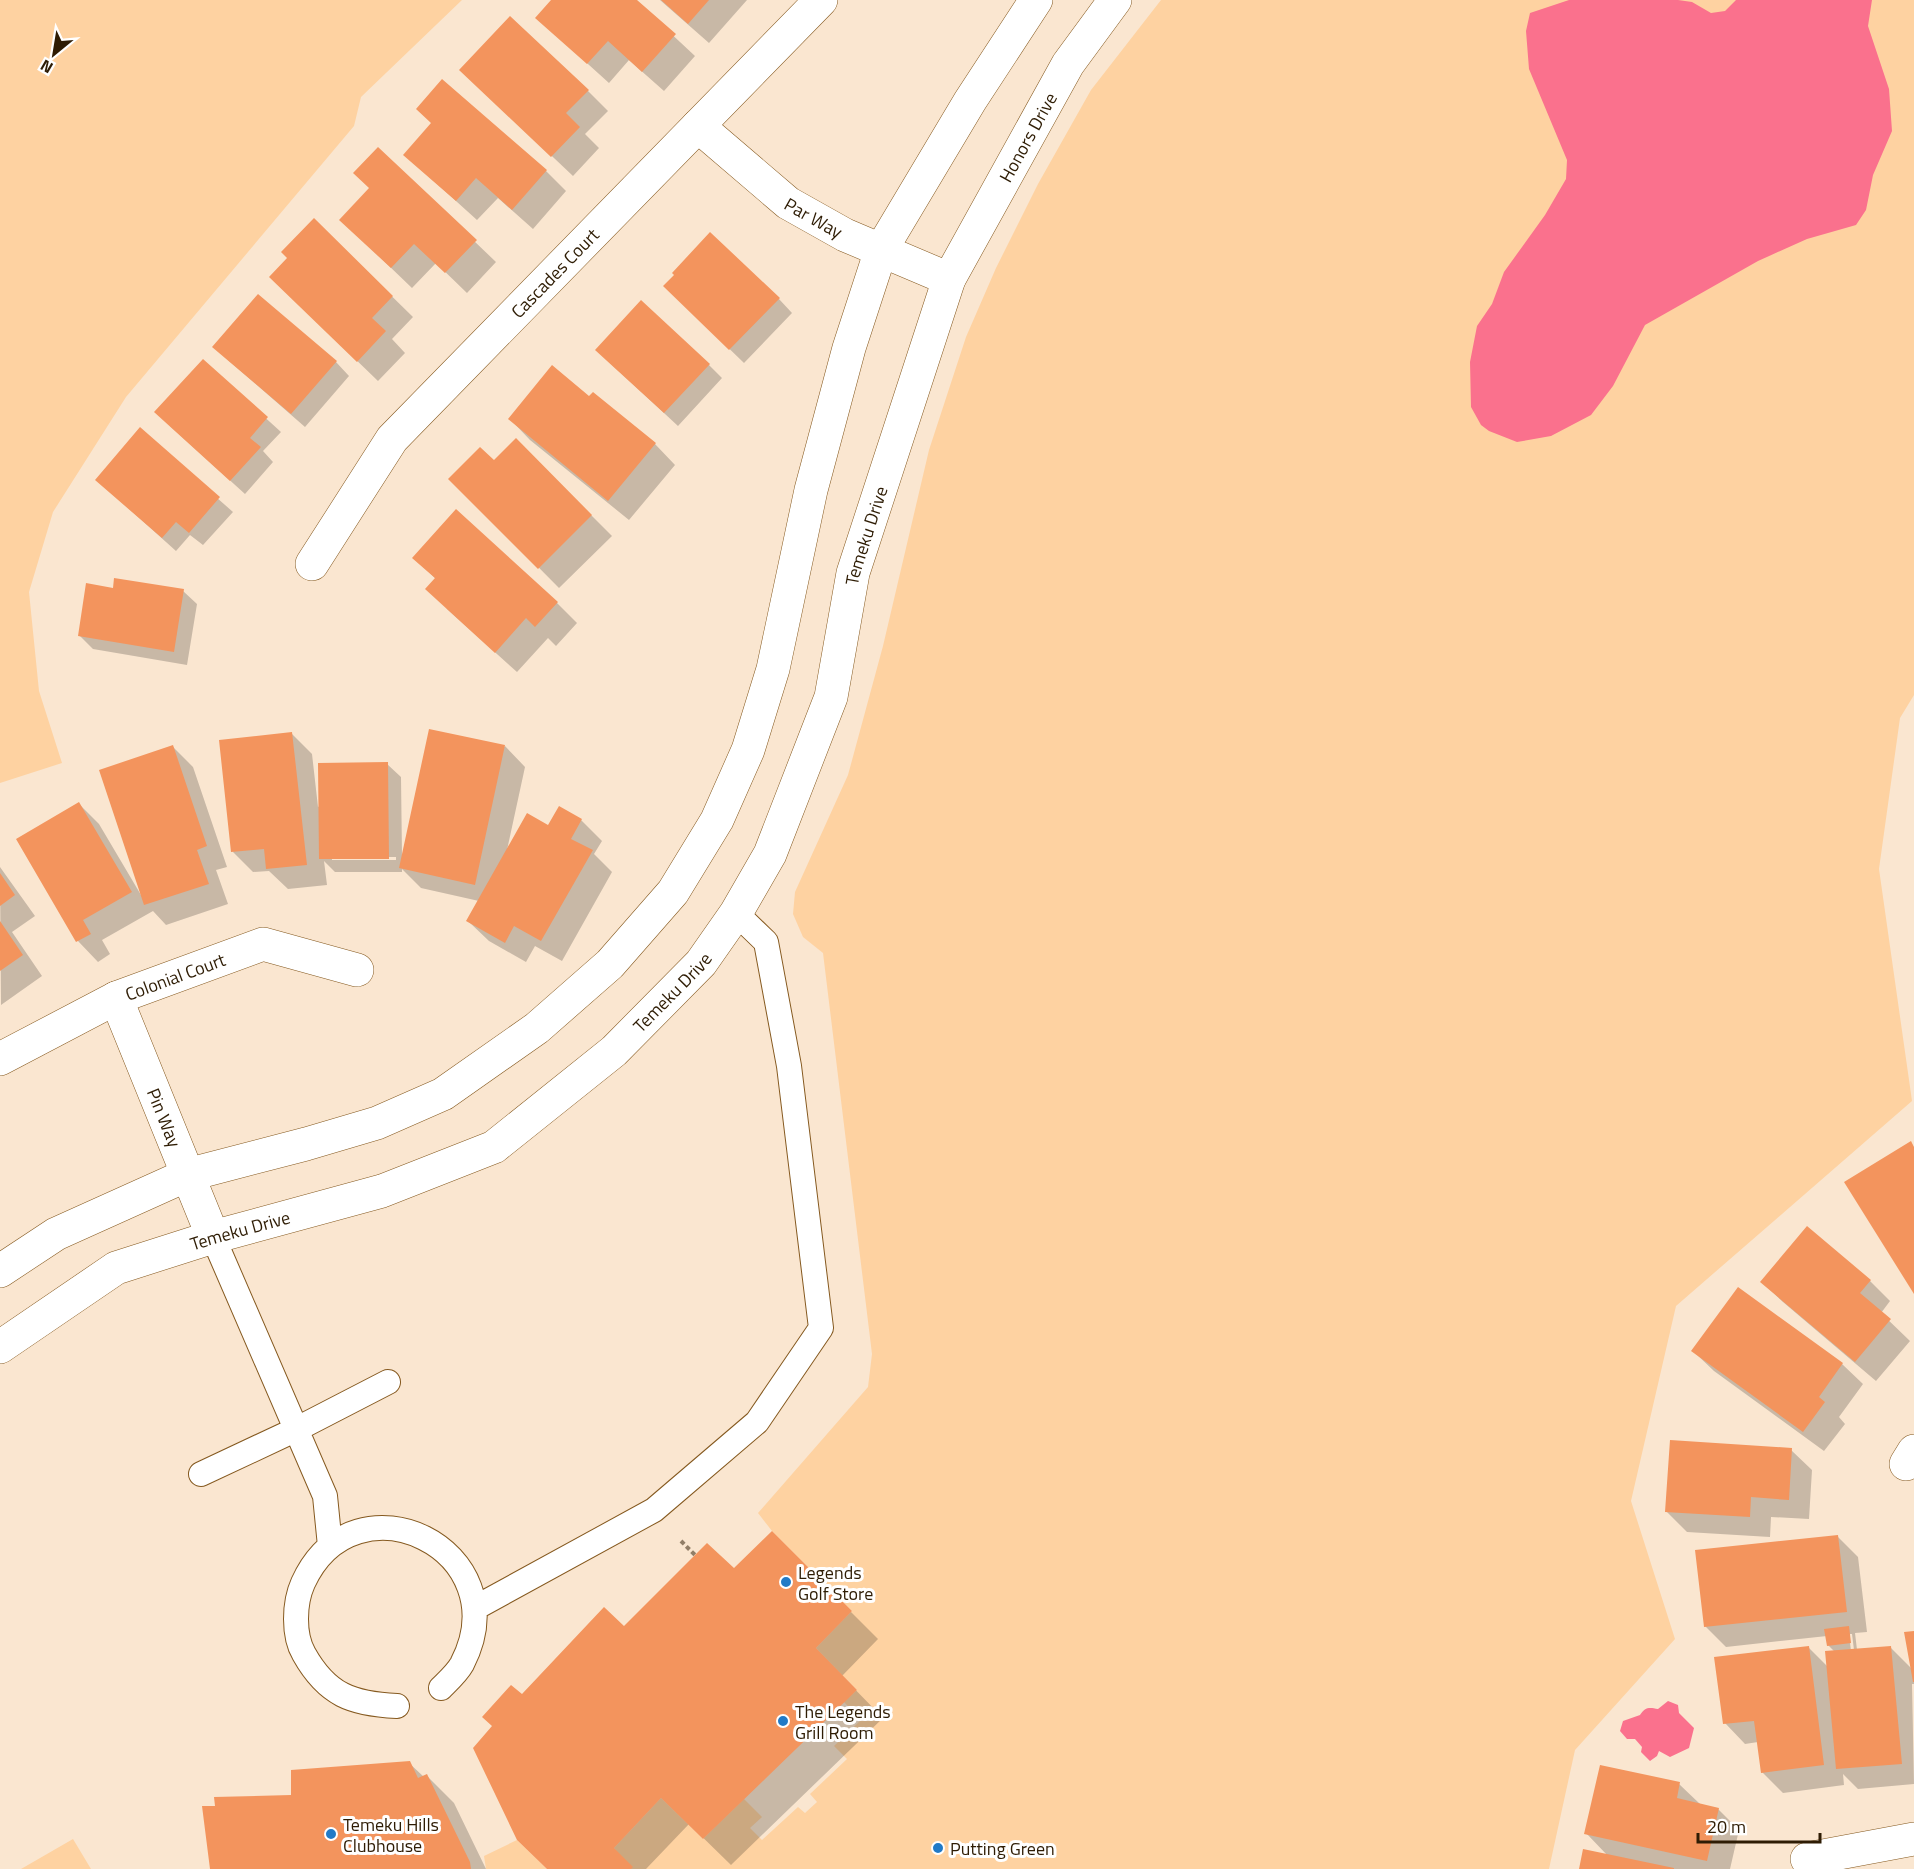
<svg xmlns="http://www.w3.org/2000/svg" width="1914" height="1869" font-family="'Titillium Web',sans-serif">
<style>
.green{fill:#fed2a1}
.water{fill:#fa718d}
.shadow{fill:#0003;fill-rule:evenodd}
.building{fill:#f3945d}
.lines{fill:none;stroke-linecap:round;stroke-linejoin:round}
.service-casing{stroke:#85591f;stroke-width:26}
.minor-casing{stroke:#85591f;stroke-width:34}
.tertiary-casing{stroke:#85591f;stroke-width:34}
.path{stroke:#917e67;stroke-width:4;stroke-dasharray:4.5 3;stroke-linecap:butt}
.service{stroke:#fff;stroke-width:24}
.minor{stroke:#fff;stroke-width:33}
.tertiary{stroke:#fff;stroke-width:33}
.poi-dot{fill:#217ac7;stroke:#fff;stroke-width:2}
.labels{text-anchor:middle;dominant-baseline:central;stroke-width:6;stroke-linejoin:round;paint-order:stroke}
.street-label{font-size:18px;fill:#2e1c04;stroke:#fff}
.poi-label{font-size:18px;fill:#2e1c04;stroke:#fff;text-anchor:start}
</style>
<rect width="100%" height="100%" fill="#fae6d0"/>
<path class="green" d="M0,0H462L361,97L354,126L126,397L53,512L29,592L39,691L62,763L0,783Z
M1161,0H1914V695L1900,718L1879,869L1912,1101L1676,1306L1631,1501L1675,1639L1575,1750L1549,1869H631L614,1848L661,1798L703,1839L744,1799L762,1817L750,1828L762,1840L798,1807L805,1813L817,1802L810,1794L847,1759L834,1746L861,1720L844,1702L857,1690L816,1648L852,1611L772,1531L758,1513L868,1387L872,1354L823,953L803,937L793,914L795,892L848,775L883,646L929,450L966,337L996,268L1038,184L1091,90Z
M73,1839L91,1869H21Z
M517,1840L547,1869H486L484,1856Z"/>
<path class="water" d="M1569,0H1678L1692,2L1711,13L1725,11L1736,0H1872L1868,26L1889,89L1892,131L1873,175L1866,210L1856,225L1807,239L1758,261L1645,325L1613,386L1591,415L1551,436L1517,442L1489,431L1481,425L1471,407L1470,362L1477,326L1492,304L1504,272L1545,215L1566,179L1567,160L1529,69L1526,31L1530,13Z
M1668,1701L1678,1705L1679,1713L1694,1728L1689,1748L1670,1757L1659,1751L1657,1756L1650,1761L1641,1752L1642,1747L1635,1739H1627L1620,1731L1623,1721L1640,1715C1645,1707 1649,1707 1658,1709Z"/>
<path class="shadow" d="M553,0H635L695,56L664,91L629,60L609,83L537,18Z
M660,0H747L709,43Z
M482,90L588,91L608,111L585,134L599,148L573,176Z
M378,149L496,262L467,293L436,263L412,288L362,240Z
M405,155L546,171L566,191L533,229L498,198L477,220Z
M314,220L413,317L392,339L405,353L378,381L291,297L289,258Z
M678,299H779L792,313L744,363Z
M228,360L336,362L349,376L305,427Z
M203,361L281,432L263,451L273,462L245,494L170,426Z
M610,363L709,365L722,378L678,426Z
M589,398L655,444L675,465L629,520L530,440L510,419Z
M140,430L233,512L203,545L190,535L176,551L97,480Z
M516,440L612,536L559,588L451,479L494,462Z
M414,558L557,603L577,623L556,646L548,638L517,672L447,609L436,579Z
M183,591L197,604L187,665L93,649L80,636Z
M292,734L312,754L318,807L387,764L401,777L402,857L505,746L525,767L507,850L549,827L581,820L602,841L594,854L612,872L562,961L535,946L526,962L489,941L468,921L479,901L421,888L402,869V872H335L324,861L327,885L288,889L269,871L253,872L233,852ZM332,857H396V860H332Z
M173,747L193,767L227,867L216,870L228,904L166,925L153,911L102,940L110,954L98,962L78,941L18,839L79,804L99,824L141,895Z
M0,867L35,916L12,932L42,976L1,1005Z
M1870,1281L1890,1301L1881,1313L1910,1341L1876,1381L1783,1302L1762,1282Z
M1693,1351L1842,1364L1863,1384L1839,1417L1845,1424L1824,1451L1714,1371Z
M1791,1450L1812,1470L1809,1519L1771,1517L1770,1537L1687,1532L1666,1511Z
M772,1533L878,1639L842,1676L883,1718L731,1865L689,1824L646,1869H549L522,1696L624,1628L734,1570Z
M1837,1536L1858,1557L1867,1632L1855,1633L1857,1650L1890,1647L1912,1669L1914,1632V1684H1912L1914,1784L1858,1789L1843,1774L1844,1785L1783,1793L1762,1772L1758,1742L1745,1744L1725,1723L1808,1647L1828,1667L1835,1652L1828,1645L1827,1636L1726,1647L1705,1626ZM1849,1634H1852L1854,1650L1851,1651Z
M409,1763L424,1777L427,1776L454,1803L486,1869H211L292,1797Z
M1679,1784L1700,1804L1718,1809L1739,1830L1730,1869H1580L1608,1856L1586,1833Z"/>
<path class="building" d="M551,0H637L676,34L642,72L608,41L587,64L535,18Z
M661,0H709L688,24Z
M510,16L589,90L566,113L580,127L551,157L459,70Z
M442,79L547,170L512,210L476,178L456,201L403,155L431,123L416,109Z
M378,147L477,240L445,273L414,244L391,268L339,220L369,188L353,173Z
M314,218L393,296L372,318L386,331L357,362L269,277L287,258L281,252Z
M710,232L780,298L729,350L663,286L674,275L672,273Z
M258,294L337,361L291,414L212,347Z
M641,300L710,364L664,413L595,350Z
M203,359L268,417L250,438L261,447L230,481L154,412Z
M552,365L589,396L593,392L656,443L608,501L508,419Z
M140,427L220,497L189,533L176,522L162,538L95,480Z
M516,438L592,515L538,569L448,479L480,447L494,460Z
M456,509L558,602L535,627L526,618L495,653L425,589L435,578L412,558Z
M114,578L184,589L174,652L78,636L86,583L113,588Z
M429,729L505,745L475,885L399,868Z
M292,732L307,865L266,869L264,849L231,852L219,740Z
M173,745L207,846L197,850L209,884L144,905L99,770Z
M388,762L389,859H319L318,763Z
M79,802L132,892L83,920L91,934L76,942L16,839Z
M559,806L582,819L571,839L593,850L541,941L514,926L505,943L466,921L527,813L548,825Z
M0,873L15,895L0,906Z
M0,921L23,955L0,971Z
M1911,1141L1914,1147V1294L1844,1182Z
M1807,1226L1871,1280L1860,1293L1891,1319L1855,1362L1760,1282Z
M1738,1287L1843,1363L1819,1397L1825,1402L1803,1432L1691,1351Z
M1670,1440L1792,1448L1789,1500L1751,1497L1750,1517L1665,1512Z
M772,1531L852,1611L816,1648L857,1690L703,1839L661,1798L614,1848L633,1867L631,1869H547L517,1840L473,1748L492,1726L482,1717L511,1685L522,1694L604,1607L624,1626L707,1543L734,1568Z
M1838,1535L1847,1612L1704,1627L1695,1550Z
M1849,1626L1851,1643L1827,1646L1824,1629Z
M1914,1631V1682H1913L1904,1632Z
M1809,1646L1824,1765L1761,1773L1754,1721L1723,1724L1714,1657Z
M1891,1646L1902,1764L1836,1769L1825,1651Z
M410,1761L418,1778L427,1774L470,1862L471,1869H210L202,1806H215L214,1797L291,1795V1770Z
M1600,1765L1680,1782L1677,1798L1719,1808L1707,1861L1584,1834Z
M1583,1849L1674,1868V1869H1579Z"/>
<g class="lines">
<defs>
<path id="service" d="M213,1237L325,1496L330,1546
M201,1474L297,1429L388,1382
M475,1608L654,1510L757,1422L821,1328L789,1066L766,942L736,913
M397,1706C352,1704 327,1695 304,1654C293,1635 294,1603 303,1583C355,1469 521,1550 462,1664C457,1673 448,1681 441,1688"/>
<g id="minor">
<path id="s1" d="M698,126L788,203L845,235L949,279"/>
<path id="s2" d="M312,564L392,439L821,0"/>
<path id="s3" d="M116,998L213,1237"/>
<path id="s4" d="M0,1059L116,998L263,944L357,970"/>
<path d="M1906,1464L1914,1451"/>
<path d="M1807,1859L1914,1839"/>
</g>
<g id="tertiary">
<path d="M0,1271L56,1234L187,1175L306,1144L377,1123L443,1094L537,1028L610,964L673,892L717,820L748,750L773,669L811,490L849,348L881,250L970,101L1036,0"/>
<path id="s5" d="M0,1347L116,1268L213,1237L382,1191L494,1147L614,1051L701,963L736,913L770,854L831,697L853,573L949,279L1068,64L1115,0"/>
</g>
</defs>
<use href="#service" class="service-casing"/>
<use href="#minor" class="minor-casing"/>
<use href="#tertiary" class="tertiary-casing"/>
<path class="path" d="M681,1541L695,1555"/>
<use href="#service" class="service"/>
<use href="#minor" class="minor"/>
<use href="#tertiary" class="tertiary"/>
</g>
<g class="poi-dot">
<circle cx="786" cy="1582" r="6"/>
<circle cx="783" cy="1721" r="6"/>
<circle cx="331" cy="1834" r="6"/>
<circle cx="938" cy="1848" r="6"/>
</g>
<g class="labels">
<g class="street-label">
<text stroke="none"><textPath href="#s5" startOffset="1710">Honors Drive</textPath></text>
<text stroke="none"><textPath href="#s1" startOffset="148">Par Way</textPath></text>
<text stroke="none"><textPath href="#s2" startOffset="381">Cascades Court</textPath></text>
<text stroke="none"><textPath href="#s5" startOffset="1278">Temeku Drive</textPath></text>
<text stroke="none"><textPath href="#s4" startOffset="194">Colonial Court</textPath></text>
<text stroke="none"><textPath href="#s5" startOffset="774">Temeku Drive</textPath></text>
<text stroke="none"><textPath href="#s3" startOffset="129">Pin Way</textPath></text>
<text stroke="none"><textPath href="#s5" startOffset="270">Temeku Drive</textPath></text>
</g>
<g class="poi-label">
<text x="798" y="1572">Legends<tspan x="798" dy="21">Golf Store</tspan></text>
<text x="795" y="1711">The Legends<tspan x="795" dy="21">Grill Room</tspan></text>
<text x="343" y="1824">Temeku Hills<tspan x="343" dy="21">Clubhouse</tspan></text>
<text x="950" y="1848">Putting Green</text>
</g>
</g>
<g transform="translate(54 54) rotate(210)" stroke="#ffffff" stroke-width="4.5" paint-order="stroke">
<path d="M0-4.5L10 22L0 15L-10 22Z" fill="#2e1c04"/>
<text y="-9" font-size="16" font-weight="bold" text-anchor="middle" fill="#2e1c04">N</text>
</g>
<path d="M1698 1833v9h122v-9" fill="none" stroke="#2e1c04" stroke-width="3"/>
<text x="1707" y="1833" font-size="18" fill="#2e1c04" stroke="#ffffff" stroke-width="4.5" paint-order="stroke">20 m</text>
</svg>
